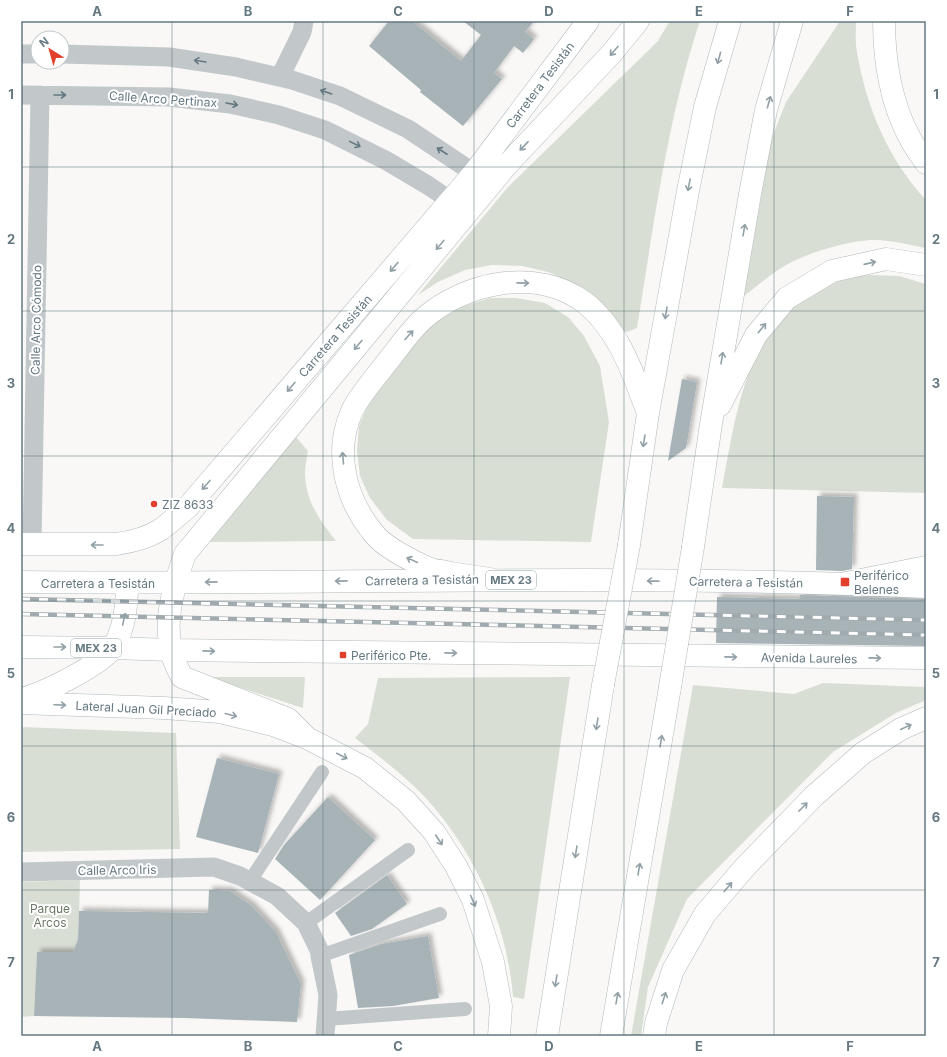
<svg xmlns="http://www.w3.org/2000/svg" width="947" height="1057" font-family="Inter,sans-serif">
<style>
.green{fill:#d9ded5}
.building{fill:#a8b3b7;filter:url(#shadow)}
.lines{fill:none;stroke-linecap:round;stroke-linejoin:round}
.secondary-casing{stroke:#b2b9bd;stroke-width:23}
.primary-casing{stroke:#b3b9bc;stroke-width:23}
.motorway-casing{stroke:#b3b8bb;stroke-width:23}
.pedestrian{stroke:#c2c7ca;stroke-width:14}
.minor{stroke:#c2c7ca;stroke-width:19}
.secondary{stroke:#fff;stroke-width:22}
.primary{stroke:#fff;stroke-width:22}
.motorway{stroke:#fff;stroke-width:22}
.rail-casing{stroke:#a1aaae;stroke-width:4.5}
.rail{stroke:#fff;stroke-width:3;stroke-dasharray:9;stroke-linecap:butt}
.motorway-bridge-casing{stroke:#b3b8bb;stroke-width:23;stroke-linecap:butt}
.motorway-bridge{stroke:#fff;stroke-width:22}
.oneway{stroke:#92a0a7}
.oneway2{stroke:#647881}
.grid{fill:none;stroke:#647881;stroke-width:1;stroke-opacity:0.55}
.poi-dot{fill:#e23f2d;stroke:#fff;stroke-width:1.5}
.labels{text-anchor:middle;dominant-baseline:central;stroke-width:4;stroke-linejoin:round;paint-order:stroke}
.shield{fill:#fff;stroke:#92a0a7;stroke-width:1}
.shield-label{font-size:11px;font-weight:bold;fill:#647881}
.street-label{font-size:12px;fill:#647881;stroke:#fff}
.poi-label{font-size:12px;fill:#647881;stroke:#fff;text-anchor:start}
.park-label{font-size:12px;fill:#6a7963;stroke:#fff}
.neatline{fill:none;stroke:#647881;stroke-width:1.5}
.grid-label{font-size:13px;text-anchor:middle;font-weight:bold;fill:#647881}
</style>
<defs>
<filter id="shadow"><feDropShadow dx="3.5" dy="-3.5" stdDeviation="2" flood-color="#0004"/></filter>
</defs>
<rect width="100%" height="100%" fill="#f9f8f6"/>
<path class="green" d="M670,21H700C667,120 654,225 637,328L627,332L622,330L570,282L548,272L522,266L492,265L465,270L438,282L418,295L508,187L657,42Z
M840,21H856C856,31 855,42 857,52C866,106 888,159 926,200V248C911,245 886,239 871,240C843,242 802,254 778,270C766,278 755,288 744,296L771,140L786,102Z
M870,275L899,276L926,284V493L722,488C732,436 739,380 768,334C771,329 774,323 778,319C795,301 825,285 849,278C855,276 863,276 870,275Z
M490,298H516L545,303L568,317L584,336L600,366L609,422L591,542L413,539L387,520L370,498L360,476L357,451L359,426L370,400L431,323L458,308Z
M296,437L308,451C307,458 305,466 305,473C306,502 319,519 336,541L208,542Z
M207,677H305L303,708Z
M570,677L524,999L513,997C507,922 474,850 423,795C402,774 379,756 355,738L368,724L378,678Z
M823,683L926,687V700L896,713L833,752L687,899L648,987L641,1036H631L693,685L794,694Z
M21,727L176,733L180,849L21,852Z
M80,880L78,952H37L34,1016L21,1017V882Z"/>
<path class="building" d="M389,21H412L461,61L481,35L463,21H534L525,32L534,39L523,53L514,46L494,73L502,79L463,126L420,92L421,90L369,46Z
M682,379L697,382L686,448L668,461Z
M817,496L854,497L852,569L842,571L816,570Z
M800,595L926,599V646L716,643L717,597L800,599Z
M217,758L279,774L258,853L196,837Z
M328,797L375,840L320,900L275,859L284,845Z
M387,875L407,904L372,929L351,936L335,913Z
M209,890L230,891L252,906L276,932L301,984L297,1022L184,1018L34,1016L37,952H73L78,940L79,911L208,913Z
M428,936L439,998L393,1006L358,1008L349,955L381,944Z"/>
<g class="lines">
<defs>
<path id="secondary" d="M21,544H116C131,542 147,538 160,530C170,523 178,515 187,508L474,173L588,21
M21,703L164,708L220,712L273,725L307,738L365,768L406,801L434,832L456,866L473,900L493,962L501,1006L499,1036
M307,738L288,719L182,677C158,637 171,594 185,554L506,166L612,53L638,21
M654,1036L656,1023L673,970L705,914L745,867L814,796L863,753L901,729L926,718"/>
<path id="primary" d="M884,21C884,60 891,105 911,140C915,148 921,155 926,163
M21,582C323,585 625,573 926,587
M21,647L114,648L170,650L926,658
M21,699C42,694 104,664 114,646C125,627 127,605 127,583"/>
<path id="motorway" d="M720,405L756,335L787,298L832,271L886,259L926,265
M629,545L648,413L688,191L705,107L730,21
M693,547L711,424L750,194L766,110L792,21
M490,579C477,577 464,575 450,573C444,571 436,571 430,569C414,562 386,548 375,535C346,501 333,453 352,411C359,396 377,375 388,361C399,347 410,331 423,319C465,282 536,267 584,302C619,329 633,374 648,413
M846,583L926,567
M547,1036L603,685
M611,1036L670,687"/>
</defs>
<use href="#secondary" class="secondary-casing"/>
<use href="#primary" class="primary-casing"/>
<use href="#motorway" class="motorway-casing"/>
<path class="pedestrian" d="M250,881L322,772
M306,923L408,850
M320,956L440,914
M326,1019L465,1009"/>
<path class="minor" d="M21,54H38
M62,54L169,57L236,67L292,80L340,96L408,129L474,173
M280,77L302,32L304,21
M21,95L169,97L230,104L279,115L325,130L387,161L429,186L451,201
M32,544L40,95
M21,872L214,867L240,876L277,896L306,923L321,954L320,956L328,995L325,1036"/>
<use href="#secondary" class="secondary"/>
<use href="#primary" class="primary"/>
<use href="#motorway" class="motorway"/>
<defs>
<path id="rail" d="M21,599L926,620
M21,614L926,635"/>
</defs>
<use href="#rail" class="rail-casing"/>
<use href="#rail" class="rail"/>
<defs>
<path id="motorway-bridge" d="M603,685L629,545
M670,687L693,547"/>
</defs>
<use href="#motorway-bridge" class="motorway-bridge-casing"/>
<use href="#motorway-bridge" class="motorway-bridge"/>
</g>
<defs><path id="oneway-shaft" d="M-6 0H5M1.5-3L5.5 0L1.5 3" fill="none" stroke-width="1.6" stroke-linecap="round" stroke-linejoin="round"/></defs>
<g class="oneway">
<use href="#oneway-shaft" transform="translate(614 51) rotate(131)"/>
<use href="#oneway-shaft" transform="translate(719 58) rotate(106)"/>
<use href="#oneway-shaft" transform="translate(769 102) rotate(-74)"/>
<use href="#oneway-shaft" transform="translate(524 146) rotate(133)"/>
<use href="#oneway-shaft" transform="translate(689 185) rotate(101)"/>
<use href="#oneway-shaft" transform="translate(744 230) rotate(-80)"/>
<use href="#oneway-shaft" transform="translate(440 245) rotate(130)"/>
<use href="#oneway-shaft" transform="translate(870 263) rotate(-13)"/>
<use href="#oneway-shaft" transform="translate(394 267) rotate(131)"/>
<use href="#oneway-shaft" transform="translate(523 283) rotate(1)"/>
<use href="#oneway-shaft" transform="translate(666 313) rotate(100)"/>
<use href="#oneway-shaft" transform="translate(762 328) rotate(-51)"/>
<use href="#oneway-shaft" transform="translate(409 335) rotate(-48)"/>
<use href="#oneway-shaft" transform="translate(358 345) rotate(130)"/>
<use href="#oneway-shaft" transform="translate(722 358) rotate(-80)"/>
<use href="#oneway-shaft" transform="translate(291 387) rotate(131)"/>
<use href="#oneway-shaft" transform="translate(644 441) rotate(99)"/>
<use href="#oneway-shaft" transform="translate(343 458) rotate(-95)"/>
<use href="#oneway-shaft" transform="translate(206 485) rotate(131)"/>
<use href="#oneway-shaft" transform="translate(97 545) rotate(180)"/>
<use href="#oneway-shaft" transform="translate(412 560) rotate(-155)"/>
<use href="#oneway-shaft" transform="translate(341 581) rotate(179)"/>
<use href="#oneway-shaft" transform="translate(653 581) rotate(-179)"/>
<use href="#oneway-shaft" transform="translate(211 582) rotate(179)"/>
<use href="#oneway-shaft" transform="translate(124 619) rotate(-77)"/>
<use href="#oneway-shaft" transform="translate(60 647)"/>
<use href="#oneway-shaft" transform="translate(209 651) rotate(1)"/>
<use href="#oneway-shaft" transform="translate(451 653) rotate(1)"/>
<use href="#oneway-shaft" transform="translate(731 657) rotate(1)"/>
<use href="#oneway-shaft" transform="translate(875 658) rotate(1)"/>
<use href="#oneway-shaft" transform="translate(60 705) rotate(2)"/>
<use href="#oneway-shaft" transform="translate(231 715) rotate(14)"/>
<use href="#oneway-shaft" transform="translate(597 724) rotate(99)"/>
<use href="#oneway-shaft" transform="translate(906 727) rotate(-25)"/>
<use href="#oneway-shaft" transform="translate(661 741) rotate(-80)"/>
<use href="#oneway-shaft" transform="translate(342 756) rotate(27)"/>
<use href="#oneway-shaft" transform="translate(803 807) rotate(-45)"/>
<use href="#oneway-shaft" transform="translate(439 840) rotate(57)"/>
<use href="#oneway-shaft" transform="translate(576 852) rotate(99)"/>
<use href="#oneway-shaft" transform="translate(639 869) rotate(-80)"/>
<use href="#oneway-shaft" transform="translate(728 887) rotate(-50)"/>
<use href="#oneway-shaft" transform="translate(473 901) rotate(67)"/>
<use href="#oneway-shaft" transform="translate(556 981) rotate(99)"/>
<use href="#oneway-shaft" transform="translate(617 998) rotate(-80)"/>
<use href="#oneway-shaft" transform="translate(664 998) rotate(-72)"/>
</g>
<g class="oneway2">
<use href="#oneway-shaft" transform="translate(200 61) rotate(-171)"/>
<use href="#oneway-shaft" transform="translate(326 92) rotate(-161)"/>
<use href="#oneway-shaft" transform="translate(60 95)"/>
<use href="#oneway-shaft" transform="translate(232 104) rotate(10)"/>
<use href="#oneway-shaft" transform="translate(355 144) rotate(26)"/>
<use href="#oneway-shaft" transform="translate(442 151) rotate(-147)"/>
</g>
<path class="grid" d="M172,21V1036M323,21V1036M474,21V1036M624,21V1036M774,21V1036M21,167H926M21,311H926M21,456H926M21,601H926M21,746H926M21,890H926"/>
<g class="poi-dot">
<circle cx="154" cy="504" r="4"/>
<rect x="840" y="577" width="10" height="10" rx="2"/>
<rect x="339" y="651" width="8" height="8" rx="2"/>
</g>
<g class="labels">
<g class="shield">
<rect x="486" y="571" width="50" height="18" rx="3"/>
<rect x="71" y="639" width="50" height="18" rx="3"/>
</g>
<g class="shield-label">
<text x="511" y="580">MEX 23</text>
<text x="96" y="648">MEX 23</text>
</g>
<g class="street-label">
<text transform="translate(540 85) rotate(-53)">Carretera Tesistán</text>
<text transform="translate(163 99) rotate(4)">Calle Arco Pertinax</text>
<text transform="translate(36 320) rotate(-89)">Calle Arco Cómodo</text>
<text transform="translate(335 336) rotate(-49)">Carretera Tesistán</text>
<text transform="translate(422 580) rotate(-1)">Carretera a Tesistán</text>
<text transform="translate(746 582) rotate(1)">Carretera a Tesistán</text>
<text x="98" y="583">Carretera a Tesistán</text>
<text transform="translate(809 658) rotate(1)">Avenida Laureles</text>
<text transform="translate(146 709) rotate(3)">Lateral Juan Gil Preciado</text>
<text transform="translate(117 870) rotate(-1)">Calle Arco Iris</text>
</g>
<g class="poi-label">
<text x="162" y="504">ZIZ 8633</text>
<text x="854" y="575">Periférico<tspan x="854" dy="14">Belenes</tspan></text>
<text x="351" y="655">Periférico Pte.</text>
</g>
<g class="park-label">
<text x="50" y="908">Parque<tspan x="50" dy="14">Arcos</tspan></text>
</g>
</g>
<rect width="947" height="1057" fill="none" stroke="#ffffff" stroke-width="44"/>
<g transform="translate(50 50) rotate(323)"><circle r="19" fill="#ffffff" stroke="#c1c9cd"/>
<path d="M0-3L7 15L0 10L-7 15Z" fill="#e23f2d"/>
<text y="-6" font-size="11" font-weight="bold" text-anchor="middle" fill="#647881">N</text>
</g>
<rect x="22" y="22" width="903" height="1013" class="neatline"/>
<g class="grid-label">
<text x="97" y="16">A</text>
<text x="248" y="16">B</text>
<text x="398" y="16">C</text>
<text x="549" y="16">D</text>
<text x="699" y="16">E</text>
<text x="850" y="16">F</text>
<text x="11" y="99">1</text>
<text x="936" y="99">1</text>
<text x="11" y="244">2</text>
<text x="936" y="244">2</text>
<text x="11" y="388">3</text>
<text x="936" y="388">3</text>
<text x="11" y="533">4</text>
<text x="936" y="533">4</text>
<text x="11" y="678">5</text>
<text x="936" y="678">5</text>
<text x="11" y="822">6</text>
<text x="936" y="822">6</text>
<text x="11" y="967">7</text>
<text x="936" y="967">7</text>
<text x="97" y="1051">A</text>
<text x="248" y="1051">B</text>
<text x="398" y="1051">C</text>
<text x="549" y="1051">D</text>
<text x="699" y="1051">E</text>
<text x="850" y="1051">F</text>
</g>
</svg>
